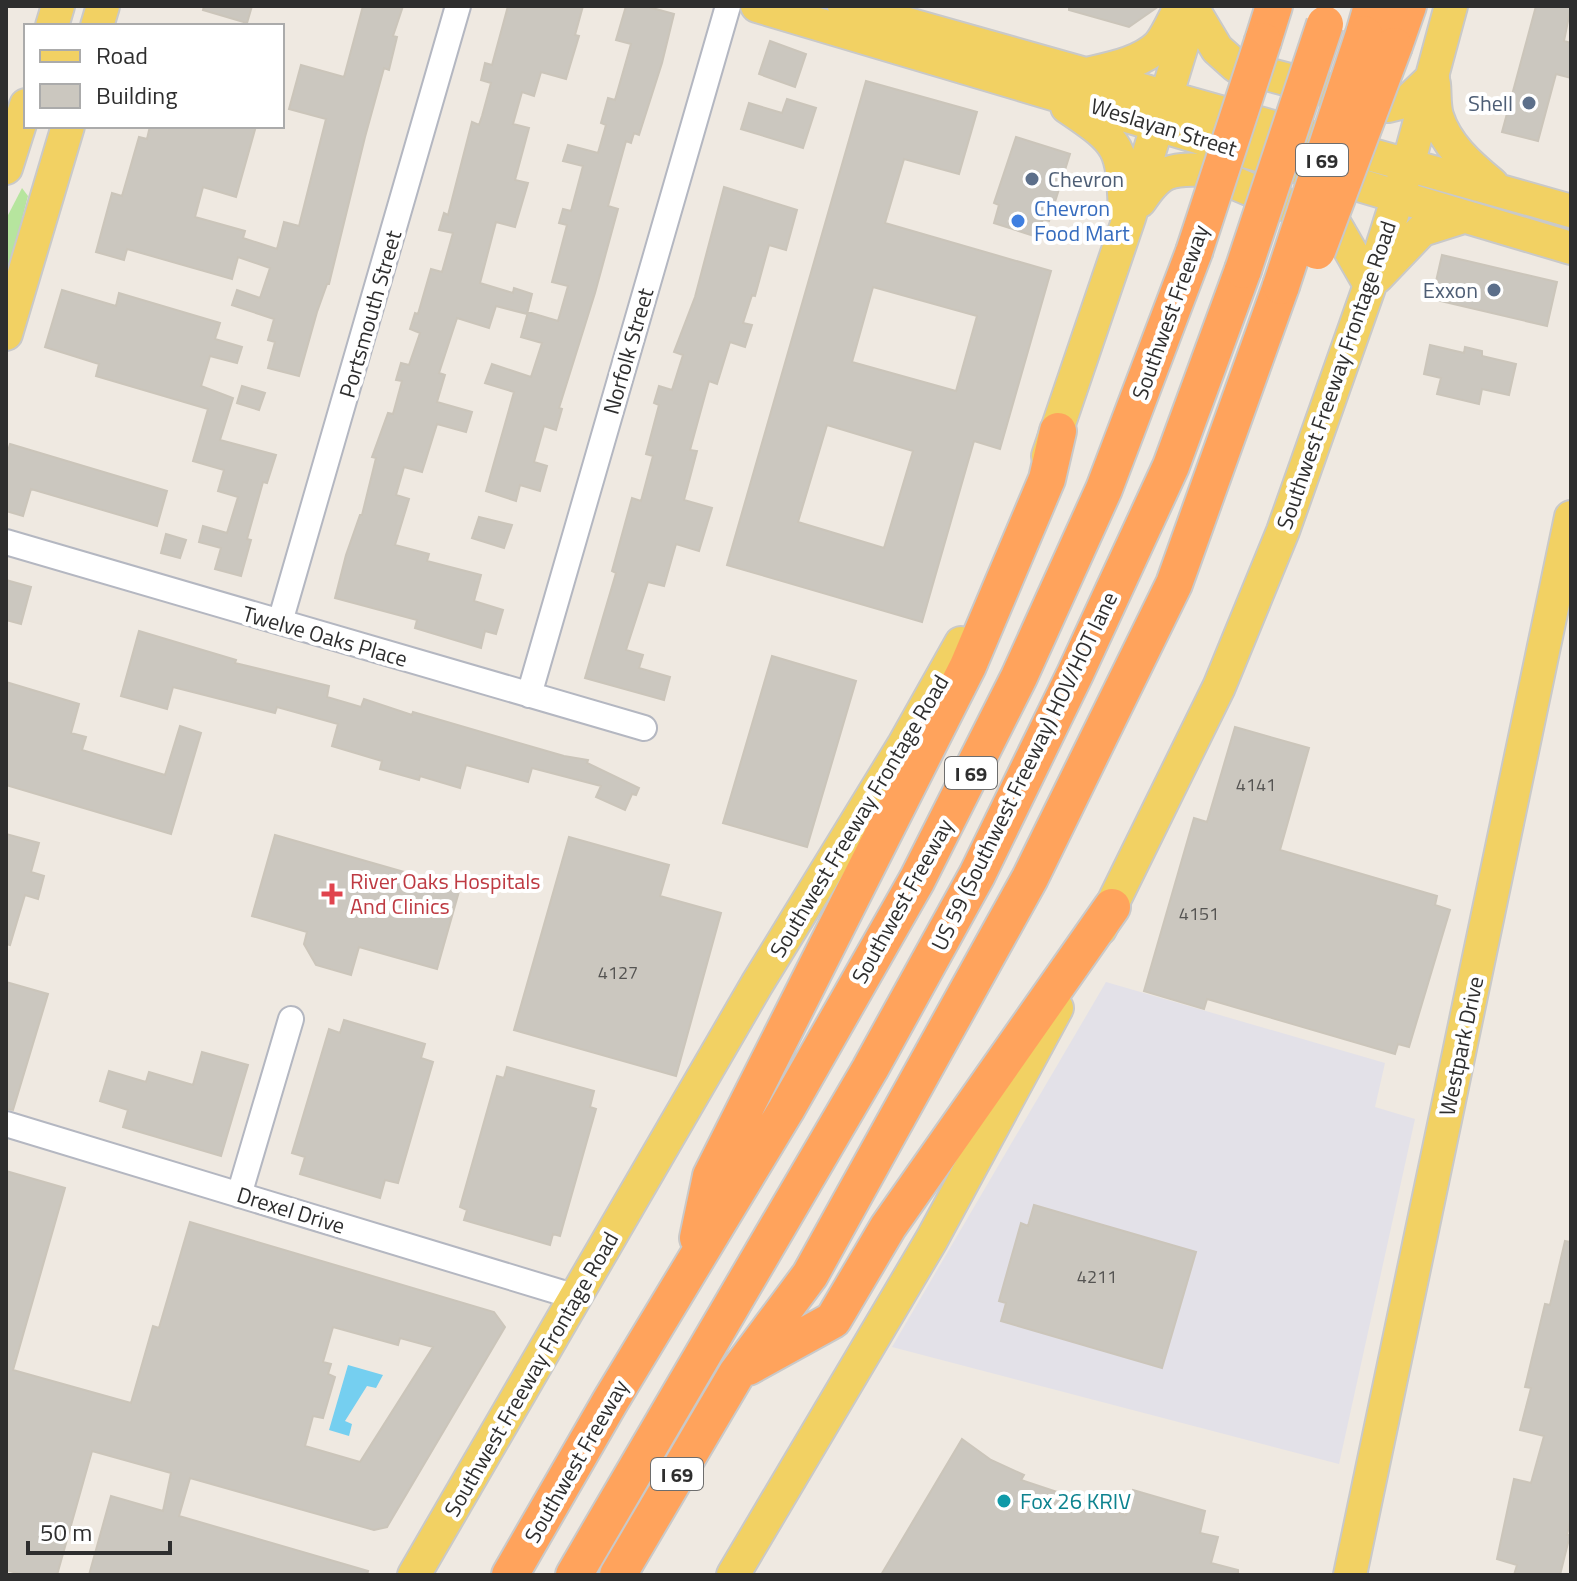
<svg xmlns="http://www.w3.org/2000/svg" width="1577" height="1581" font-family="'Titillium Web',sans-serif">
<style>
.industrial{fill:#e3e1e8}
.green{fill:#b6e59e}
.water{fill:#75cff0}
.building{fill:#cbc7bf;stroke:#cbc5ba;stroke-width:2;fill-rule:evenodd}
.lines{fill:none;stroke-linecap:round;stroke-linejoin:round}
.minor-casing{stroke:#b4b7c1;stroke-width:28}
.major-casing{stroke:#c9c9c9;stroke-width:36}
.highway-casing{stroke:#c9c9c9;stroke-width:40}
.minor{stroke:#fff;stroke-width:24}
.major{stroke:#f2d163;stroke-width:32}
.highway{stroke:#ffa35c;stroke-width:36}
.highway-bridge-casing{stroke:#c9c9c9;stroke-width:40;stroke-linecap:butt}
.highway-bridge{stroke:#ffa35c;stroke-width:36}
.service-dot{fill:#5c6f8a;stroke:#fff;stroke-width:3}
.shop-dot{fill:#3f7fe0;stroke:#fff;stroke-width:3}
.health-dot{fill:#e0444e;stroke:#fff;stroke-width:3}
.culture-dot{fill:#0f9aa8;stroke:#fff;stroke-width:3}
.labels{text-anchor:middle;dominant-baseline:central;stroke-width:8;stroke-linejoin:round;paint-order:stroke}
.number-label{font-size:18px;fill:#555452}
.shield{fill:#fff;stroke:#6d6d6d;stroke-width:2}
.shield-label{font-size:20px;font-weight:bold;fill:#2e2e2e}
.service-label{font-size:22px;fill:#4e5e75;stroke:#fff;text-anchor:end}
.street-label{font-size:22px;fill:#2e2e2e;stroke:#fff}
.shop-label{font-size:22px;fill:#366cbe;stroke:#fff;text-anchor:start}
.health-label{font-size:22px;fill:#be3a42;stroke:#fff;text-anchor:start}
.culture-label{font-size:22px;fill:#0d838f;stroke:#fff;text-anchor:start}
</style>
<rect width="100%" height="100%" fill="#efe9e1"/>
<path class="industrial" d="M1106,982L1385,1063L1375,1107L1415,1119L1339,1464L892,1347Z"/>
<path class="green" d="M22,188L28,196L6,281V219Z"/>
<path class="water" d="M348,1365L383,1375L376,1388L367,1386L345,1421L352,1424L349,1436L329,1430Z"/>
<path class="building" d="M204,6H252L247,23L203,10Z
M363,6H403L393,36L397,37L389,70L384,68L365,137L329,284H327L317,312L299,376L268,368L275,342L268,340L274,319L232,305L237,290L260,298L270,268L238,257L232,279L127,249L124,260L96,252L112,193L122,196L139,137L147,139L150,126H256L236,197L203,187L195,217L245,231L243,238L277,249L284,222L299,226L326,119L289,109L301,65L344,77Z
M508,6H583L575,35L579,36L566,79L541,72L534,96L522,92L513,124L529,128L515,180L528,183L515,227L496,222L480,283L513,293L514,288L532,294L527,314L496,306L489,328L457,318L439,373L445,375L437,402L472,412L466,432L437,424L422,472L404,467L396,495L409,499L395,545L429,554L427,561L481,575L474,601L503,610L496,634L485,631L481,648L415,628L417,620L335,598L346,555L360,515H362L376,458L372,457L388,413L393,414L402,381L396,380L401,363L409,365L420,333L410,329L415,313L418,314L431,269L442,272L453,233L439,230L444,213L448,215L472,122L479,125L482,116L491,83L481,80L485,63L492,65Z
M626,6H645L674,14L662,63L639,135L634,133L631,143L626,141L608,206L618,209L595,293L559,408L562,409L556,430L544,426L534,462L547,466L540,491L520,485L516,501L486,491L514,392L485,383L492,364L531,377L542,343L521,337L528,312L558,321L568,286L552,282L567,225L559,223L563,209L571,211L583,166L563,161L568,145L598,153L606,125L601,123L608,98L615,100L631,44L616,40Z
M1069,6H1159L1129,27L1069,10Z
M1536,6H1571L1564,41L1571,43V78L1556,74L1538,141L1502,132Z
M770,41L806,54L795,87L759,74Z
M866,81L977,112L959,174L904,159L885,223L1051,271L1000,449L974,441L922,622L727,565ZM873,287L977,316L956,391L852,362ZM827,425L913,451L884,548L798,522Z
M787,99L816,108L803,148L741,129L749,103L782,113Z
M1016,137L1070,154L1049,221L1043,219L1037,237L994,223L999,205L994,203Z
M724,187L797,210L786,250L769,245L755,296L752,295L743,323L752,325L745,347L730,342L717,384L709,381L690,450L697,451L684,500L712,508L699,551L676,544L664,586L648,582L626,650L643,655L639,668L670,677L664,700L585,678L616,573L612,571L632,498L641,501L653,456L646,454L659,405L654,403L659,386L672,390L683,355L674,352L695,297Z
M1442,255L1557,282L1547,326L1432,299Z
M62,290L116,306L119,293L220,323L215,339L242,347L237,363L210,356L201,386L233,398L220,440L276,455L267,483L263,482L247,539L251,540L241,576L215,569L221,548L199,542L203,526L227,533L238,497L218,491L224,470L193,461L208,409L96,376L99,364L45,347Z
M1430,345L1464,353L1465,347L1482,351V356L1516,364L1509,395L1482,389L1479,404L1437,394L1441,378L1424,374Z
M242,386L265,393L259,410L237,403Z
M10,444L167,491L157,526L31,489L23,516L6,511V458Z
M479,517L512,525L504,548L472,538Z
M166,534L186,540L180,558L161,553Z
M6,580L31,587L21,624L6,620Z
M139,631L236,660L235,663L329,686L327,697L361,707L364,699L412,715L413,712L564,756L588,760L587,763L639,788L636,795L632,794L625,810L596,797L601,786L532,768L528,782L466,765L460,788L420,776L419,780L380,769L382,761L332,746L338,724L277,707L275,713L173,687L167,709L121,696Z
M772,656L856,681L807,847L723,823Z
M6,682L79,704L71,733L86,737L82,750L165,775L180,726L201,733L171,834L6,785Z
M1235,727L1309,748L1280,850L1437,896L1435,905L1450,910L1409,1047L1398,1044L1395,1054L1207,999L1204,1009L1144,991L1194,818L1207,822Z
M6,834L39,843L31,872L44,876L38,899L25,895L10,945L6,944Z
M275,835L460,888L437,969L359,947L351,975L316,965L304,944L307,932L252,916Z
M569,837L669,865L660,896L721,913L676,1076L514,1030Z
M6,982L48,994L13,1110L6,1109Z
M344,1020L425,1044L421,1058L433,1062L398,1183L385,1180L380,1198L300,1174L305,1157L292,1153L329,1029L340,1033Z
M202,1052L248,1065L221,1156L123,1127L128,1110L100,1101L109,1071L146,1082L149,1072L193,1085Z
M507,1067L594,1091L590,1107L596,1109L560,1236L553,1234L550,1245L464,1220L467,1210L460,1207L497,1076L504,1078Z
M6,1171L65,1188L13,1370L131,1403L153,1326L159,1328L190,1222L494,1312L505,1327L387,1527L374,1530L190,1478L179,1516L368,1571L367,1575H89L111,1496L163,1511L171,1473L92,1451L57,1575H24L6,1570ZM333,1327L398,1345L400,1338L433,1347L360,1462L305,1446L313,1416L323,1418L335,1377L328,1374L331,1364L323,1362Z
M1034,1205L1196,1252L1162,1368L1001,1321L1006,1303L999,1301L1021,1223L1028,1226Z
M1565,1241L1571,1242V1518L1567,1535H1570L1560,1575H1514L1517,1565L1497,1559L1514,1479L1531,1483L1544,1436L1520,1430L1531,1388L1525,1387L1545,1304L1550,1305Z
M962,1439L991,1460L1024,1475L1021,1480L1126,1515L1133,1490L1205,1511L1200,1533L1218,1537L1211,1563L1238,1570V1575H881Z"/>
<g class="lines">
<defs>
<path id="minor" d="M6,542L644,728
M280,622L458,6
M529,695L728,6
M6,1124L576,1297
M239,1195L291,1019"/>
<path id="major" d="M757,6L1571,248
M844,6L1571,211
M1193,9L1217,49L1236,66L1388,106L1408,101L1433,77
M52,26L58,6
M97,26L103,6
M1082,75C1107,69 1140,64 1159,45C1168,34 1174,18 1181,6
M1434,84C1435,94 1434,106 1437,116C1446,145 1469,165 1492,184
M1067,107C1122,144 1122,147 1125,212
M6,168L26,105
M1140,201C1159,172 1169,168 1204,170L1336,226L1370,285
M1377,277L1422,230L1463,217
M6,334L68,126
M1048,456L1129,218L1194,6
M1100,929L1219,687L1283,531L1370,285L1408,165L1451,6
M414,1575L757,984L903,746L961,643
M733,1575L932,1239L1057,1008
M1350,1575L1571,517"/>
<path id="highway" d="M1364,34L1372,6
M1263,41L1274,6
M1394,46L1408,6
M698,1238L711,1176L968,666L1047,479L1058,431
M748,1367L833,1320L888,1227L1112,907
M510,1575L611,1400L786,1110L917,880L1019,677L1104,489L1194,252
M574,1575L870,1069L977,875L1075,674L1171,466L1243,270
M618,1575L737,1373L810,1275L1030,878L1174,584L1281,286"/>
</defs>
<use href="#minor" class="minor-casing"/>
<use href="#major" class="major-casing"/>
<use href="#highway" class="highway-casing"/>
<use href="#minor" class="minor"/>
<use href="#major" class="major"/>
<use href="#highway" class="highway"/>
<defs>
<path id="highway-bridge" d="M1317,251L1394,46
M1194,252L1263,41
M1243,270L1325,24
M1281,286L1364,34"/>
</defs>
<use href="#highway-bridge" class="highway-bridge-casing"/>
<use href="#highway-bridge" class="highway-bridge"/>
</g>
<g class="service-dot">
<circle cx="1529" cy="103" r="8"/>
<circle cx="1032" cy="179" r="8"/>
<circle cx="1494" cy="290" r="8"/>
</g>
<circle class="shop-dot" cx="1018" cy="221" r="8"/>
<path class="health-dot" d="M328 882h8v8h8v8h-8v8h-8v-8h-8v-8h8z"/>
<circle class="culture-dot" cx="1004" cy="1501" r="8"/>
<g class="labels">
<g class="number-label">
<text x="1256" y="784">4141</text>
<text x="1199" y="913">4151</text>
<text x="618" y="972">4127</text>
<text x="1097" y="1276">4211</text>
</g>
<g class="shield">
<rect x="1296" y="144" width="52" height="32" rx="6"/>
<rect x="945" y="757" width="52" height="32" rx="6"/>
<rect x="651" y="1458" width="52" height="32" rx="6"/>
</g>
<g class="shield-label">
<text x="1322" y="160">I 69</text>
<text x="971" y="773">I 69</text>
<text x="677" y="1474">I 69</text>
</g>
<g class="service-label">
<text x="1513" y="103">Shell</text>
<text x="1048" y="179" text-anchor="start">Chevron</text>
<text x="1478" y="290">Exxon</text>
</g>
<g class="street-label">
<text transform="translate(1164 127) rotate(17)">Weslayan Street</text>
<text transform="translate(1170 312) rotate(-70)">Southwest Freeway</text>
<text transform="translate(370 314) rotate(-74)">Portsmouth Street</text>
<text transform="translate(628 351) rotate(-74)">Norfolk Street</text>
<text transform="translate(1336 375) rotate(-71)">Southwest Freeway Frontage Road</text>
<text transform="translate(325 636) rotate(16)">Twelve Oaks Place</text>
<text transform="translate(1024 771) rotate(-64)">US 59 (Southwest Freeway) HOV/HOT lane</text>
<text transform="translate(859 816) rotate(-59)">Southwest Freeway Frontage Road</text>
<text transform="translate(902 901) rotate(-61)">Southwest Freeway</text>
<text transform="translate(1461 1046) rotate(-78)">Westpark Drive</text>
<text transform="translate(291 1210) rotate(17)">Drexel Drive</text>
<text transform="translate(531 1374) rotate(-60)">Southwest Freeway Frontage Road</text>
<text transform="translate(576 1461) rotate(-60)">Southwest Freeway</text>
</g>
<g class="shop-label">
<text x="1034" y="208">Chevron<tspan x="1034" dy="25">Food Mart</tspan></text>
</g>
<g class="health-label">
<text x="350" y="881">River Oaks Hospitals<tspan x="350" dy="25">And Clinics</tspan></text>
</g>
<g class="culture-label">
<text x="1020" y="1501">Fox 26 KRIV</text>
</g>
</g>
<rect width="1577" height="1581" fill="none" stroke="#2e2e2e" stroke-width="16"/>
<rect x="24" y="24" width="260" height="104" fill="#ffffff" stroke="#ababab" stroke-width="2"/>
<rect x="40" y="50" width="40" height="12" fill="#f2d163" stroke="#ababab" stroke-width="2"/>
<text x="96" y="64" font-size="24" fill="#2e2e2e">Road</text>
<rect x="40" y="84" width="40" height="24" fill="#cbc7bf" stroke="#ababab" stroke-width="2"/>
<text x="96" y="104" font-size="24" fill="#2e2e2e">Building</text>
<path d="M28 1541v12h142v-12" fill="none" stroke="#2e2e2e" stroke-width="4"/>
<text x="40" y="1541" font-size="24" fill="#2e2e2e" stroke="#ffffff" stroke-width="6" paint-order="stroke">50 m</text>
</svg>
